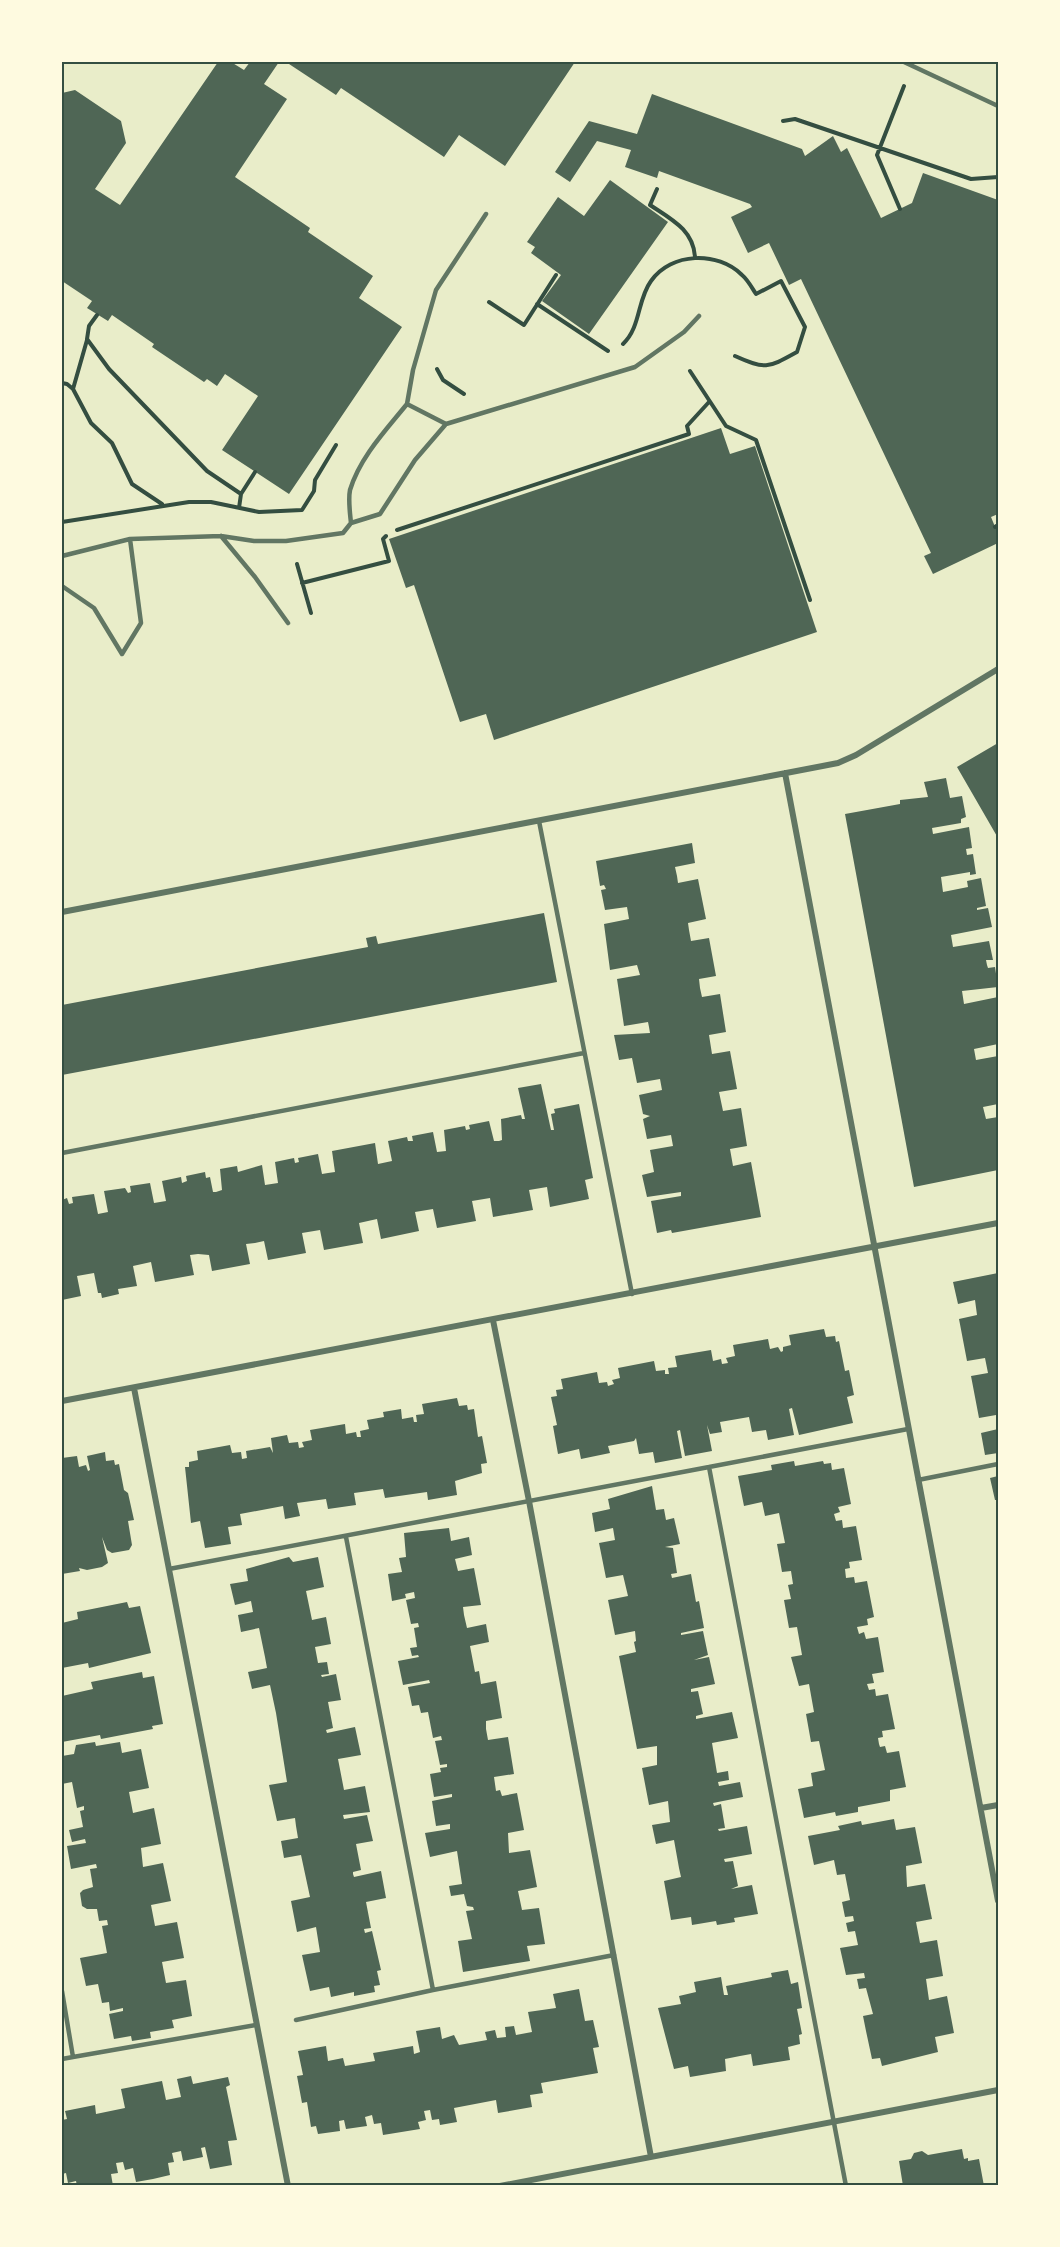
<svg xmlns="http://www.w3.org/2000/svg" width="1060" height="2247" font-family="'Noto Sans',sans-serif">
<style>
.building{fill:#4f6655}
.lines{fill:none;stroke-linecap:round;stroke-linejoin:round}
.path{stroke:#344e41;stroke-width:4}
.service{stroke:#617663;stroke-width:4.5}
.minor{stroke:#617663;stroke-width:6}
.neatline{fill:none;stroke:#344e41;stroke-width:2}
</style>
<rect width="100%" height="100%" fill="#e9edc9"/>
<path class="building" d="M218,62H231L244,70L250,62H279L264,84L287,99L235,177L310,228L308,232L373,276L359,298L402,327L289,494L222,450L258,396L225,374L217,386L207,379L204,382L152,347L154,344L112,315L108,321L87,308L92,301L62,281V93L75,90L121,121L126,143L95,189L120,205Z
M286,62H575L505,166L459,135L444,157L341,88L336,95Z
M652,94L802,149L805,156L833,136L841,152L847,148L881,218L912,203L923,173L998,200V514L991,517L998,534V543L933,574L924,556L931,553L801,279L789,285L769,243L748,253L731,217L752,207L750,204L659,171L657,178L625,167L631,150L597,141L570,182L555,172L589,121L637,134Z
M610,180L668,222L589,334L542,301L561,275L531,253L535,247L527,242L558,197L584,216Z
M721,428L730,454L755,446L817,632L494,740L486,714L460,722L414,585L406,588L389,539Z
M998,743V838L957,767Z
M946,778L950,798L962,796L966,817L961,819V823L932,828L933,834L969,827L972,848L966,849L967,855L973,854L976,874L970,875V872L941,877L943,892L968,887L967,881L981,878L986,906L977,908V910L988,908L992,927L951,935L953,947L989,941L993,960H986L987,965L988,968L995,967L998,987L962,991L964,1004L998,997V1044L974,1049L976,1060L998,1056V1104L983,1107L986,1119L998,1117V1170L914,1187L845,814L900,804V800L928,797L924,782Z
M692,843L695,863L675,867L677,876L678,883L698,879L706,919L688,923L689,930L691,941L709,938L716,976L699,979L700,988L702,997L720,994L726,1032L709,1035L712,1054L730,1051L737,1089L719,1092L723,1111L741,1108L747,1146L730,1149L733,1166L751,1162L761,1217L672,1233L671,1230L657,1233L651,1201L681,1196V1192L647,1197L642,1175L654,1172L650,1150L673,1146L671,1135L647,1139L643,1119L650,1116L643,1114L639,1095L662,1090L660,1079L637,1083L632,1058L619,1060L614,1035L650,1033L649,1027L648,1022L624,1026L617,979L640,975L637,965L610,970L604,924L629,919L627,907L605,910L601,890L606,889L604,885L600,886L596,861Z
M544,913L557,982L62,1075V1005L368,947L366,938L376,936L378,944Z
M541,1084L551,1130H554L551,1114L555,1113L554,1109L579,1104L593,1178L585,1180L589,1199L550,1207L547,1187L529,1190L533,1210L493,1217L490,1198L472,1201L476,1221L437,1228L433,1209L415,1212L419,1231L381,1239L377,1219L359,1223L363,1243L324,1250L320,1230L302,1233L306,1253L268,1260L264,1241L255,1243L246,1244L250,1264L212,1271L209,1255L198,1254L190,1255L194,1275L155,1282L151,1262L133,1266L137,1286L118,1289L119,1294L102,1298L101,1293H98L94,1273L77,1276L81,1296L62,1300V1200L67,1198L69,1204L73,1203L72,1197L94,1194L98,1214L108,1212L104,1191L125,1188L128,1193L131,1192L130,1186L150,1183L154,1203L166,1201L162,1181L181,1177L182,1183L187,1181L186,1176L205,1172L206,1178L210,1177L213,1192H216L222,1190L220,1169L237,1166L238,1172L262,1165L265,1185L278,1183L275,1162L294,1158L295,1163L299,1162L298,1158L318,1154L322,1174L328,1173L335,1172L332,1151L375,1143L378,1164L392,1161L388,1141L407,1137L408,1141H413L412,1136L433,1132L437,1152L446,1151L444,1130L465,1126L466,1130L470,1129L469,1125L489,1121L494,1141H499L502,1140L501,1119L521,1115L522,1119H525L518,1088Z
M998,1273V1420H997L996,1415L979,1418L971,1376L988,1373L985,1358L967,1361L959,1319L977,1315L975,1300L958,1304L953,1282Z
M824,1329L826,1337L835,1336L836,1342L839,1341L845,1371L849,1370L854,1395L847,1397L853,1423L799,1435L792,1408L789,1409L794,1435L768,1440L766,1430L752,1432L749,1417L720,1422L722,1432L710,1434L707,1425L712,1451L685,1456L680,1430L677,1431L682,1458L655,1463L653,1452L639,1454L636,1438L634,1441L608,1446L610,1453L581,1459L579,1449L558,1454L553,1426L557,1425L551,1397L557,1396L556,1390L563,1389L561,1379L597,1372L599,1383L607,1382L608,1386L614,1384L612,1380L620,1378L618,1368L654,1361L656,1371L665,1370V1374H669L668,1368L677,1367L675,1356L711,1350L713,1361L721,1359L722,1364L728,1363L726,1358L735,1356L733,1345L768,1339L770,1349L778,1347L781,1352L783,1351V1347L791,1345L789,1335Z
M457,1398L459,1406L467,1405L468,1410L474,1409L478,1437L482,1436L487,1463L481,1464L482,1473L455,1481L457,1495L428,1500L427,1492L385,1498L383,1489L354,1493L356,1505L328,1509L326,1499L297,1503L300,1516L285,1519L283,1506L240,1514L242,1525L228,1527L231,1544L205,1548L200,1521L191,1523L185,1467H189V1462L198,1460L197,1451L230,1445L232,1453L241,1452L242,1459L247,1458L246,1451L270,1447L273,1453L271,1438L287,1435L289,1443L298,1442L299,1448L304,1447L302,1442L312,1440L310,1430L345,1424L346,1434L356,1432L357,1437H361L360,1431L369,1429L367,1420L384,1417L383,1412L401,1409L402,1419L413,1417L414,1422H417L416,1415L424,1414L422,1404Z
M998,1429V1453L985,1455L981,1433Z
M105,1452L106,1461L114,1460L115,1465L119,1464L124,1490L128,1493L134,1520L128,1521L132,1545L129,1550L112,1553L107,1550L102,1537L108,1563L102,1567L87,1570L79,1568L80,1571L62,1574V1458L77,1456L79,1467L86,1465L88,1471L90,1470L87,1456Z
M794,1461L795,1466L823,1461L824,1464L831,1463L832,1470L844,1468L851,1504L838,1507L840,1512L834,1514L836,1521L842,1520L843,1528L856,1526L862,1560L849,1562L850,1568L845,1569L846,1578L854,1577L855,1583L867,1581L874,1617L867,1619L868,1625L857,1627L859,1634L864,1632L866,1639L878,1637L884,1672L872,1674L874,1683L867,1684L869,1690L875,1689L876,1696L888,1694L895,1729L882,1731L883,1737L878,1738L879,1744L880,1747L885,1746L887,1753L899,1751L906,1787L890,1790V1801L858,1807V1812L836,1816L835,1812L804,1818L798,1789L813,1786L811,1773L825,1770L819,1741L811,1742L806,1714L814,1712L809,1684L799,1686L791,1657L802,1655L797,1627L789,1628L784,1600L791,1599L788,1585L793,1584L791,1571L782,1572L777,1544L785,1543L779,1513L765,1516L762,1502L744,1506L738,1476L772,1470L771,1465Z
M998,1476V1500H995L990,1478Z
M652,1486L656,1510L664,1509L666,1520L674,1518L680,1544L665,1547L673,1548L677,1573L671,1574L672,1578L691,1574L696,1602L699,1601L704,1628L681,1633V1635L703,1631L708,1655L694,1660L709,1657L715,1684L691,1689V1692L698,1691L703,1714L696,1716V1719L732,1712L738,1738L712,1743L717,1773L728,1771L729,1780L718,1782L719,1786L740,1782L743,1797L713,1803L714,1806L721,1804L725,1828L718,1829L719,1831L747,1826L752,1854L724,1859L725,1862L733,1861L738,1886L731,1889L752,1885L758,1914L734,1918L735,1922L717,1925L716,1921L692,1925L691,1917L671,1920L664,1881L681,1877L679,1868L674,1840L656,1844L652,1825L670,1822L668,1801L649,1805L642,1768L657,1765V1746L637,1749L619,1656L636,1652L634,1642L636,1641L635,1631L615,1635L608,1600L628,1596L623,1575L606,1578L599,1543L615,1540L613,1528L595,1532L592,1513L610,1509L608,1499Z
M449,1528L451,1541L469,1537L472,1555L455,1559L458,1571L474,1568L481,1605L463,1607L464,1615L467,1628L486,1624L489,1642L470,1646L475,1672L479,1671L481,1684L496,1681L502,1718L486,1721V1729L488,1740L508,1737L514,1774L494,1777L496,1791L500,1790L502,1796L517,1793L524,1830L508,1833L509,1853L530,1850L537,1887L518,1891L522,1910L539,1908L545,1944L527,1946L530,1961L463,1972L458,1941L472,1939L466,1911L474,1910L473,1907L467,1906L464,1894L451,1896L449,1886L462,1884L457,1851L430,1857L425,1833L450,1829V1824L436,1826L432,1801L452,1797V1794L434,1797L430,1774L441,1772L440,1768L447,1767V1764L440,1765L435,1741L442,1740L441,1736L433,1738L428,1712L421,1713L419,1705L412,1706L408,1687L430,1683L429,1680L403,1685L398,1661L419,1657L418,1655L412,1656L410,1648L417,1647L414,1628L419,1627L418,1623L411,1624L406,1600L415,1598L414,1592L405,1594L406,1598L392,1601L388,1574L402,1572L399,1558L406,1557L404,1533Z
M289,1557L293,1562L318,1557L324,1587L306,1591L312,1620L326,1617L331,1644L315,1647L318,1663L327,1662L329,1674L321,1675L322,1677L336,1674L341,1700L328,1702L333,1728L326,1730L327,1733L355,1727L361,1755L338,1759L344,1790L365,1786L370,1812L343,1815L344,1819L367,1815L373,1841L356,1844L361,1870L353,1872V1874L354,1877L381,1871L386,1898L366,1902L371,1928L364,1929L365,1933L372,1931L381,1970L377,1971L380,1985L374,1986L375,1992L354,1996V1992L331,1997L329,1987L310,1991L302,1955L320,1952L316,1927L297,1932L291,1901L310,1897L301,1855L284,1858L281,1841L298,1838L296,1826L295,1818L277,1821L269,1785L287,1782L276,1713L270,1685L252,1689L248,1672L267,1668L265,1657L259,1628L241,1632L238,1615L253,1612L251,1601L235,1605L230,1584L248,1581L246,1569Z
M127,1602L129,1608L140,1606L151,1653L89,1668L88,1663L62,1668V1623L78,1619L77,1612Z
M142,1672L143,1678L154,1676L163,1724L152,1726L153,1729L101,1739L100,1735L62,1742V1696L93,1689L91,1682Z
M95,1742L96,1746L120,1742L122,1753L141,1749L149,1788L129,1792L133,1813L154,1808L161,1844L141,1848L143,1867L163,1863L171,1901L151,1905L155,1926L177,1922L184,1958L162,1962L166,1983L186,1980L192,2016L172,2020L174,2028L150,2032L151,2038L132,2041L131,2036L114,2039L109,2014L123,2011V2008L110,2011L109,2002L102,2003L98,1984L86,1986L80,1958L107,1953L102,1926L108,1925L107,1920L99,1921L97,1909H87L82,1906L80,1893L83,1890L93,1887L90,1869L97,1868L96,1864L71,1869L67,1846L86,1843L85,1839L72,1842L69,1830L83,1827L80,1811L84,1810V1806L77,1808L72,1782L62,1784V1756L74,1754L76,1745Z
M894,1819L896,1830L915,1827L922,1863L906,1866L907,1887L925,1884L932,1919L916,1922L920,1943L937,1940L943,1976L926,1979L929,2000L947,1996L954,2033L935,2037L938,2052L882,2066L880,2058L872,2059L866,2031L863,2016L873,2014L866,1988L859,1989L857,1979L865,1978L864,1973L846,1975L840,1948L858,1945L855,1931L848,1932L846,1923L854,1921L853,1916L845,1917L842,1902L850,1900L845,1874L837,1875L834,1860L814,1865L808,1836L840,1830L838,1826L861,1821L862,1825Z
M788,1970L791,1984L798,1982L802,2008L797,2009L802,2034L799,2035L800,2044L788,2047L790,2060L753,2066L751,2054L740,2056L725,2059L726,2071L690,2077L688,2066L674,2069L658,2008L681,2004L679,1996L696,1992L694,1982L721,1977L724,1995H728L726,1986L772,1977L771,1973Z
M579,1989L585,2021L593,2020L599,2047L593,2048L598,2073L541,2083L543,2093L530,2095L532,2107L498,2113L496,2100L454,2108L457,2122L440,2125L439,2119L432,2120L430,2110L424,2111L426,2120L418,2122L420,2129L383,2135L381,2123L374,2124L372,2115L365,2117L367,2126L346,2129L344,2120L339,2121L340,2131L318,2134L316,2126L311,2127L307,2102L302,2103L297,2076L303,2075L298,2051L326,2046L328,2061L343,2058L345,2066L375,2061L373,2053L385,2051L413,2046L414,2054L420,2052L416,2031L440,2027L442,2039L454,2035L459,2045L487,2040L485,2032L495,2030L497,2038L506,2037L505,2027L514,2026L516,2035L532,2032L528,2012L556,2008L553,1994Z
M191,2076L193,2084L228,2077L230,2085L226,2087L237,2140L228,2141L232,2165L210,2169L205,2147L201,2148L203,2157L183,2161L181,2151L172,2153L174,2162L168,2163L170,2175L153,2179L136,2182L133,2168L125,2170L123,2162L116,2163L118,2173L111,2174L113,2186H77L76,2181L68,2183L66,2173L62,2174V2120L67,2119L65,2111L95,2105L96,2114L125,2108L121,2089L162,2081L166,2100L181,2097L177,2079Z
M962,2149L964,2159L968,2158V2161L979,2159L984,2186H903L899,2161L911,2159L914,2153L922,2151L928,2155Z"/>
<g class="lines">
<path class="path" d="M783,121L795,119L971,179L998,177
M657,189L650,205C671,219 694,230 695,258
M900,209L877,155L904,86
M489,302L524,325L556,275
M537,304L608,351
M97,315L89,326L87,339L109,369L207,471L241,494
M623,344C641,327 637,300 651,281C671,252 718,251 742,275C748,280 752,288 756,294L781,281L805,327L797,352C768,368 766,370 735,356
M437,369L443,380L464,394
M690,371L726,426L756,440L810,600
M62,383L67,384L73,389L91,423L112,443L132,484L162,504
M73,389L87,340
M239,508L241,494L255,472
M62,522L189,502H211L259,512L302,510L314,491L315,480L336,445
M995,527L998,525
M397,530L689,434L687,426L709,402
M297,564L311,613
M302,583L389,561L383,539L386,536"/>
<path class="service" d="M904,62L998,106
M407,404L413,370L436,290L486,214
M351,523C350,513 348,500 350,490C360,457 386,430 407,404L446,424
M221,536L255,577L288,623
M62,556L130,539L221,536L254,541H286L343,533L351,523L380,514L415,460L446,424L635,367L684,332L699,316
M62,586L94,608L122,654L141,623L130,539
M539,821L632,1294
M62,1153L584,1053
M709,1467L908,1429
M918,1480L998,1464
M346,1537L433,1990L614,1955
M169,1569L709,1467L846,2186
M62,1991L73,2057L256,2025
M296,2020L433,1990
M62,2059L73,2057"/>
<path class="minor" d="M785,773L998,1901
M62,912L838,763L856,755L998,669
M493,1320L529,1501L651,2157
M134,1388L288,2186
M62,1401L998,1223
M981,1808L998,1805
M500,2186L998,2090"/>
</g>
<rect width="1060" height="2247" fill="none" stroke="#fefae0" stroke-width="126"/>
<rect x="63" y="63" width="934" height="2121" class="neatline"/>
</svg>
